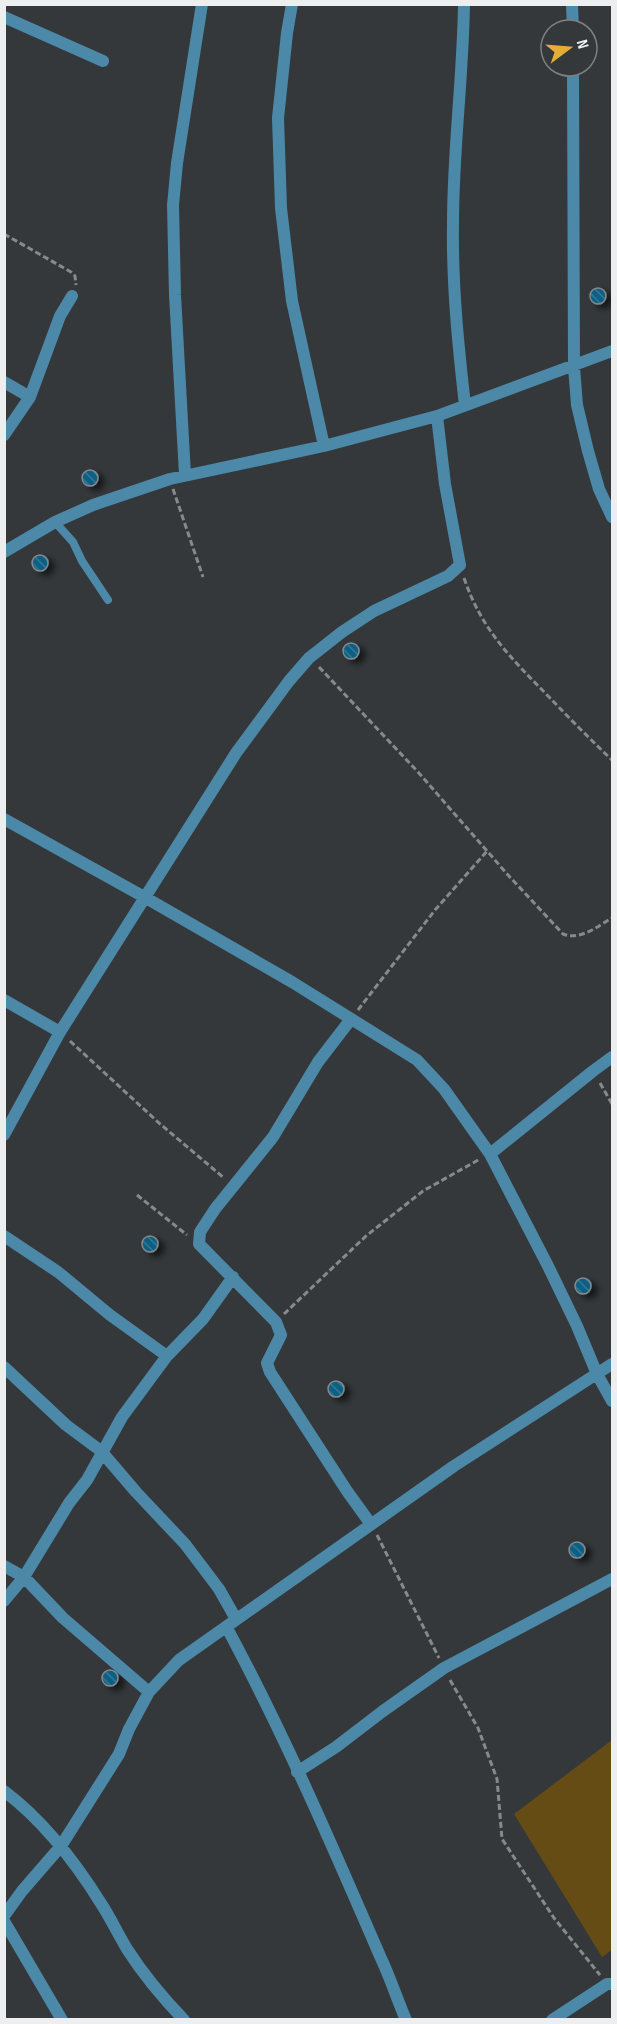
<svg xmlns="http://www.w3.org/2000/svg" width="617" height="2024" font-family="'Sofia Sans Condensed',sans-serif">
<style>
.pitch{fill:#654c15}
.building{fill:url(#building-back-hatch);stroke:#85898c;stroke-width:1.5;filter:url(#shadow)}
.lines{fill:none;stroke-linecap:round;stroke-linejoin:round}
.path{stroke:#878a8c;stroke-width:3;stroke-dasharray:6 3;stroke-linecap:butt}
.service{stroke:#4c88a7;stroke-width:8}
.minor{stroke:#4c88a7;stroke-width:12}
</style>
<defs>
<pattern id="building-back-hatch" width="6" height="6" patternUnits="userSpaceOnUse" patternTransform="scale(1.5)"><rect width="6" height="6" fill="#0e6184"/><path d="M-1 5l2 2M0 0l6 6M5-1l2 2" fill="none" stroke="#317896"/></pattern>
<filter id="shadow"><feDropShadow dx="6" dy="4" stdDeviation="3" flood-color="#0009"/></filter>
</defs>
<rect width="100%" height="100%" fill="#34383a"/>
<path class="pitch" d="M612,1740V1950L602,1957L514,1814Z"/>
<path class="building" d="M590 296a8 8 0 1 1 16 0a8 8 0 1 1-16 0Z
M82 478a8 8 0 1 1 16 0a8 8 0 1 1-16 0Z
M32 563a8 8 0 1 1 16 0a8 8 0 1 1-16 0Z
M343 651a8 8 0 1 1 16 0a8 8 0 1 1-16 0Z
M142 1244a8 8 0 1 1 16 0a8 8 0 1 1-16 0Z
M575 1286a8 8 0 1 1 16 0a8 8 0 1 1-16 0Z
M328 1389a8 8 0 1 1 16 0a8 8 0 1 1-16 0Z
M569 1550a8 8 0 1 1 16 0a8 8 0 1 1-16 0Z
M102 1678a8 8 0 1 1 16 0a8 8 0 1 1-16 0Z"/>
<g class="lines">
<path class="path" d="M4,234L71,272L75,276L76,285
M173,489L203,577
M464,578C482,631 512,659 550,698C570,719 591,740 612,760
M319,667L418,772L508,875L563,934C580,941 598,926 612,918
M358,1010L435,910L487,851
M70,1041L159,1123L224,1178
M600,1083L612,1104
M137,1195L187,1235
M284,1314L366,1236L423,1191L480,1159
M377,1535L439,1658
M450,1680L478,1728L497,1779L502,1839L554,1918L600,1975"/>
<path class="service" d="M55,522L73,542L82,561L108,600"/>
<path class="minor" d="M292,4L287,33L278,118L281,208L292,301L324,446
M464,4C463,77 453,150 453,223C452,284 458,344 465,405
M572,4L573,30
M4,17L103,61
M573,66L574,367L577,405L588,451L599,489L612,517
M4,382L30,397
M4,435L30,397L60,316L72,296
M185,475L175,295L173,205L177,163L202,4
M4,552L55,522L93,505L170,479L324,446L437,416L612,351
M4,819L146,898L292,982L417,1060L444,1089L490,1154L548,1266L577,1326L597,1374L612,1401
M4,1000L60,1032
M351,1019L318,1062L273,1137L215,1209L200,1232L199,1244L276,1322L281,1335L267,1363L270,1372L347,1491L370,1523
M4,1135L60,1032L236,753L289,681L309,658L342,632L374,611L448,576L460,565L445,484L437,416
M490,1154L593,1071L612,1057
M4,1236L58,1272L110,1315L167,1356
M4,1367L66,1425L101,1451L136,1492L185,1544L219,1589L236,1619
M4,1566L24,1577L63,1618L149,1692
M4,1601L24,1577L69,1503L87,1480L122,1417L167,1356L203,1319L233,1277
M227,1628C284,1734 332,1845 380,1956C390,1977 397,1999 406,2020
M297,1772L336,1747L383,1711L444,1668L612,1579
M4,1791C44,1821 76,1863 102,1905C111,1919 118,1934 127,1949C143,1974 163,1998 184,2020
M4,1916L22,1891L61,1846L119,1754L129,1729L149,1692L179,1660L454,1466L612,1364
M4,1921L62,2020
M552,2020L607,1984H612"/>
</g>
<rect width="617" height="2024" fill="none" stroke="#eceeef" stroke-width="12"/>
<g transform="translate(569 48) rotate(74)"><circle r="28" fill="#34383a" stroke="#7e8182" stroke-width="1.5"/>
<path d="M0-4.5L10 22L0 15L-10 22Z" fill="#e5ad35"/>
<text y="-9" font-size="16" font-weight="bold" text-anchor="middle" fill="#eceeef">N</text>
</g>
</svg>
